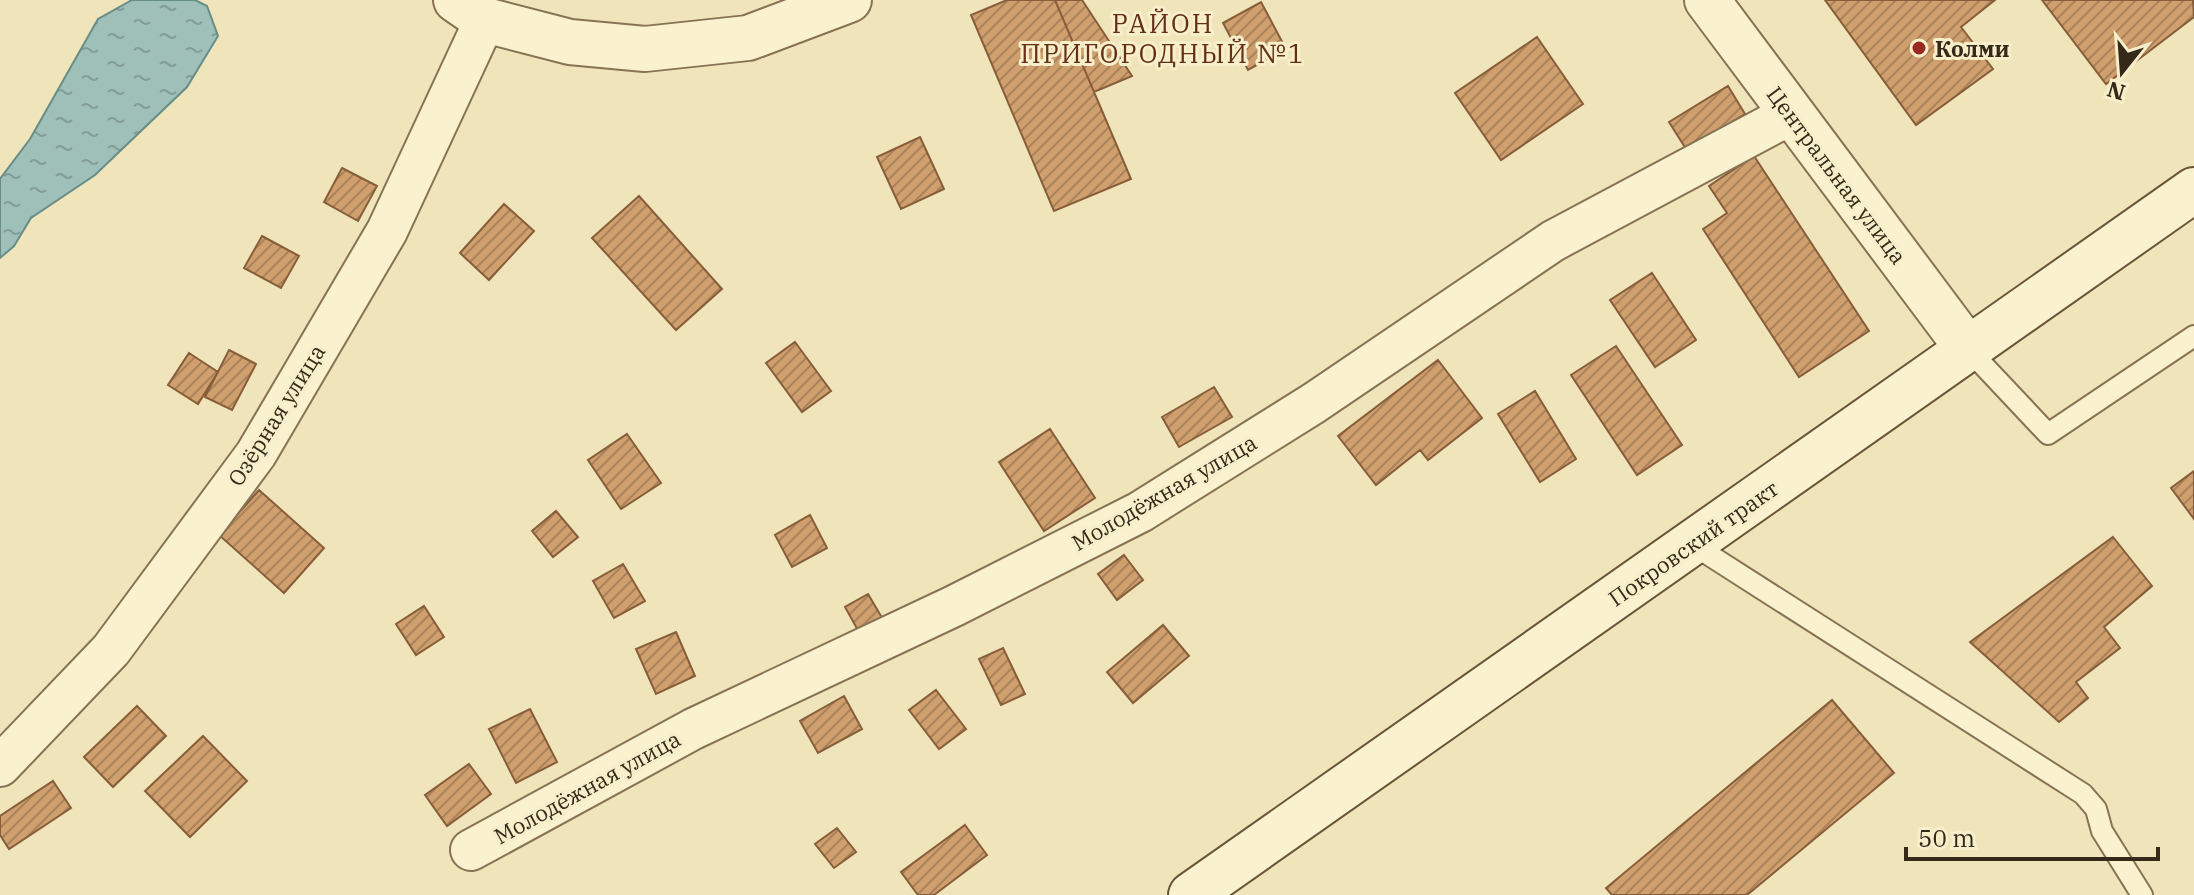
<svg xmlns="http://www.w3.org/2000/svg" width="2194" height="895" font-family="'IBM Plex Serif',serif">
<style>
.water{fill:url(#water-ripples);stroke:#678d87;stroke-width:2}
.building{fill:url(#building-hatch);stroke:#875e39;stroke-width:2}
.lines{fill:none;stroke-linecap:round;stroke-linejoin:round}
.service-casing{stroke:#877354;stroke-width:24}
.minor-casing{stroke:#877354;stroke-width:44}
.tertiary-casing{stroke:#877354;stroke-width:48}
.secondary-casing{stroke:#695438;stroke-width:48}
.service{stroke:#faf1ce;stroke-width:20}
.minor{stroke:#faf1ce;stroke-width:40}
.tertiary{stroke:#faf1ce;stroke-width:44}
.secondary{stroke:#faf1ce;stroke-width:44}
.poi-dot{fill:#992a21;stroke:#f7eeca;stroke-width:3}
.labels{text-anchor:middle;dominant-baseline:central;stroke-width:6;stroke-linejoin:round;paint-order:stroke}
.poi-label{font-size:22px;font-weight:bold;fill:#35291a;stroke:#f7eeca;text-anchor:start}
.street-label{font-size:22px;fill:#35291a;stroke:#f7eeca}
.quarter-label{font-size:26px;letter-spacing:2px;fill:#642e17;stroke:#f7eeca}
</style>
<defs>
<pattern id="water-ripples" width="26" height="14" patternUnits="userSpaceOnUse" patternTransform="scale(2)"><rect width="26" height="14" fill="#9fc0b9"/><path d="M2 4q2-2 4 0t4 0M15 11q2-2 4 0t4 0" fill="none" stroke="#829c96"/></pattern>
<pattern id="building-hatch" width="6" height="6" patternUnits="userSpaceOnUse" patternTransform="scale(2)"><rect width="6" height="6" fill="#d09f6e"/><path d="M-1 1l2-2M0 6l6-6M5 7l2-2" fill="none" stroke="#aa825a"/></pattern>
</defs>
<rect width="100%" height="100%" fill="#f0e4ba"/>
<path class="water" d="M132,0H195L207,6L218,36L187,87L95,175L31,218L14,246L0,258V179L30,139L98,19Z"/>
<path class="building" d="M1007,0H1055L1131,179L1054,211L971,15Z
M1055,0H1082L1132,76L1094,92Z
M1825,0H1995L1961,27L1993,69L1916,125Z
M2042,0H2193L2194,17L2106,84Z
M1261,2L1286,49L1248,70L1223,23Z
M1537,37L1583,104L1501,160L1455,93Z
M1728,86L1745,114L1686,149L1669,122Z
M920,137L944,189L901,209L877,157Z
M1754,156L1869,331L1799,377L1703,229L1727,213L1709,186Z
M342,168L377,186L358,221L324,202Z
M639,196L722,289L676,330L592,238Z
M504,204L534,231L489,280L460,253Z
M262,236L299,256L281,288L244,268Z
M1652,273L1696,340L1655,367L1610,300Z
M795,342L831,391L802,412L766,363Z
M1616,346L1682,445L1637,475L1571,375Z
M229,350L256,364L232,410L205,397Z
M189,353L218,372L198,404L168,385Z
M1438,360L1482,418L1428,460L1420,450L1376,485L1338,436Z
M1214,387L1232,417L1179,447L1162,417Z
M1535,391L1576,459L1540,482L1498,414Z
M1050,429L1095,498L1044,531L999,462Z
M627,434L661,483L621,509L588,460Z
M2194,471V519L2171,488Z
M259,490L324,548L284,593L219,535Z
M556,511L578,537L553,557L532,531Z
M810,515L827,548L792,567L775,535Z
M2113,537L2152,586L2104,627L2120,648L2076,682L2088,698L2059,722L1970,642Z
M1124,555L1143,580L1117,600L1098,574Z
M623,564L645,601L614,618L593,581Z
M868,594L884,621L860,634L845,607Z
M424,606L444,637L416,655L396,624Z
M1163,625L1189,656L1133,703L1107,672Z
M676,632L695,676L656,694L636,649Z
M1003,648L1025,694L1001,705L979,659Z
M936,690L966,729L939,749L909,710Z
M844,696L862,729L818,753L800,721Z
M1832,700L1894,773L1747,895H1612L1606,888Z
M137,706L166,736L113,787L84,757Z
M530,709L557,762L516,783L489,729Z
M203,736L247,781L190,837L145,791Z
M469,764L491,794L447,826L425,795Z
M53,781L71,808L9,849L0,835V816Z
M965,825L987,855L934,895H918L901,872Z
M837,828L856,852L834,868L815,844Z"/>
<g class="lines">
<defs>
<path id="service" d="M1968,349L2048,434L2194,336
M1692,544L2083,794L2096,809L2102,831L2142,895"/>
<path id="minor" d="M0,766L111,650L256,454L387,231L485,20
M471,850L693,729L954,606L1140,512L1314,403L1553,241L1791,114"/>
<path id="tertiary" d="M456,0L485,20L570,42L645,49L748,38L849,0
M1707,0L1968,349"/>
<path id="secondary" d="M1191,895L2194,190"/>
</defs>
<use href="#service" class="service-casing"/>
<use href="#minor" class="minor-casing"/>
<use href="#tertiary" class="tertiary-casing"/>
<use href="#secondary" class="secondary-casing"/>
<use href="#service" class="service"/>
<use href="#minor" class="minor"/>
<use href="#tertiary" class="tertiary"/>
<use href="#secondary" class="secondary"/>
</g>
<circle class="poi-dot" cx="1919" cy="48" r="8"/>
<g class="labels">
<g class="poi-label">
<text x="1935" y="48">Колми</text>
</g>
<g class="street-label">
<text transform="translate(1837 175) rotate(53)">Центральная улица</text>
<text transform="translate(276 415) rotate(-58)">Озёрная улица</text>
<text transform="translate(1164 492) rotate(-30)">Молодёжная улица</text>
<text transform="translate(1693 543) rotate(-35)">Покровский тракт</text>
<text transform="translate(587 787) rotate(-29)">Молодёжная улица</text>
</g>
<g class="quarter-label">
<text x="1163" y="23">РАЙОН<tspan x="1163" dy="30">ПРИГОРОДНЫЙ №1</tspan></text>
</g>
</g>
<g transform="translate(2122 72) rotate(197)" stroke="#f7eeca" stroke-width="6" paint-order="stroke">
<path d="M0-6L14 30L0 20L-14 30Z" fill="#35291a"/>
<text y="-12" font-size="22" font-weight="bold" text-anchor="middle" fill="#35291a">N</text>
</g>
<path d="M1906 847v12h252v-12" fill="none" stroke="#35291a" stroke-width="4"/>
<text x="1918" y="847" font-size="24" fill="#35291a" stroke="#f7eeca" stroke-width="6" paint-order="stroke">50 m</text>
</svg>
